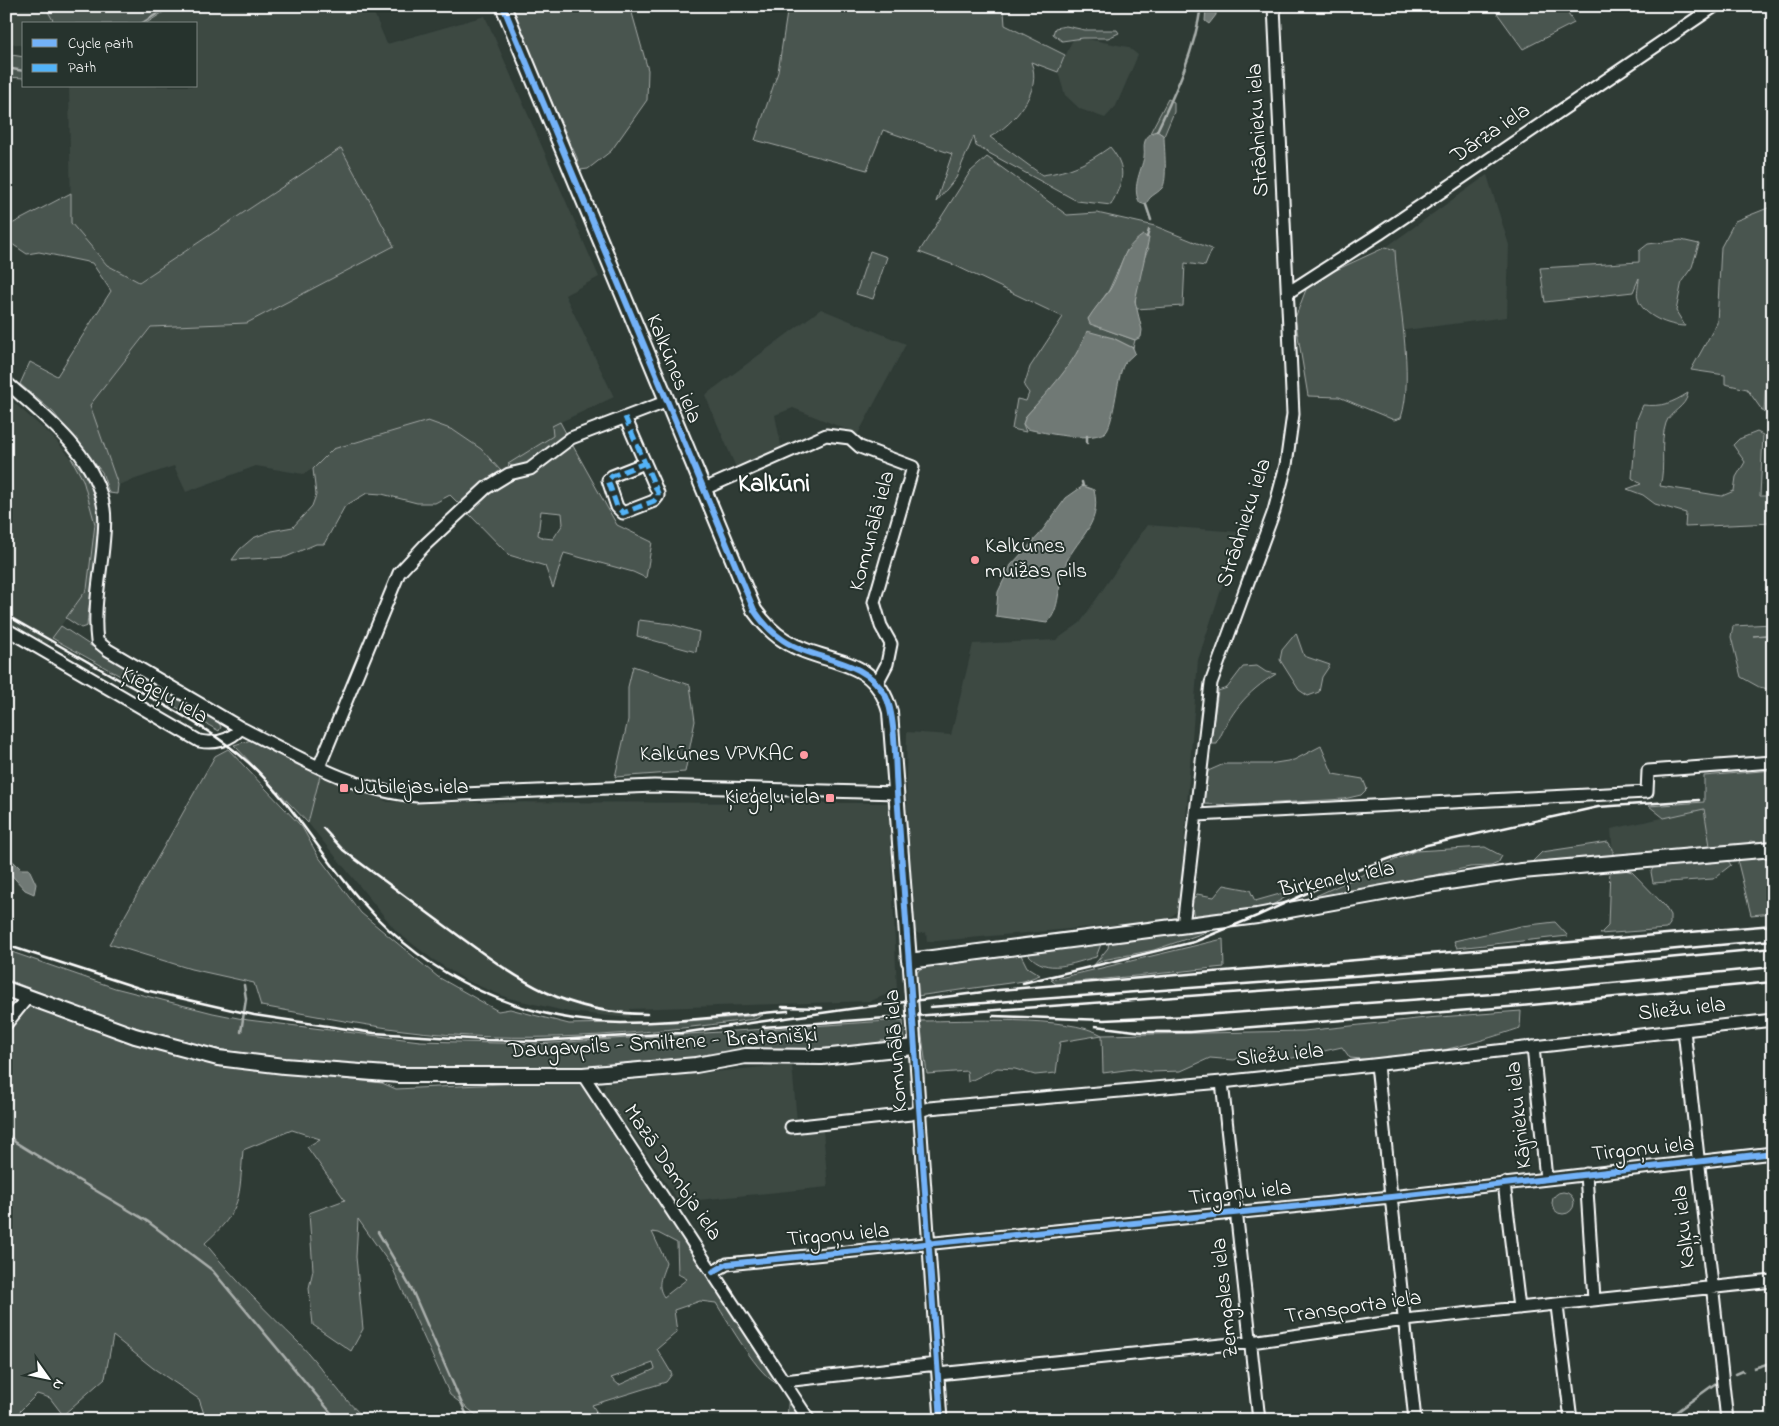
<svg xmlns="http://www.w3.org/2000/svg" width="1779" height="1426" font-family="'Indie Flower',sans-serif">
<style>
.built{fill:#3c4842}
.green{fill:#4a544f;stroke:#a4aaa7;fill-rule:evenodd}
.water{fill:#707975;stroke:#a9afac}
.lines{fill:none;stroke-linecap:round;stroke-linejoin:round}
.stream{stroke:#a9afac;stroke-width:2.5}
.minor-casing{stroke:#fff;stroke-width:15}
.major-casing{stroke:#fff;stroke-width:18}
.minor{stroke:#26332d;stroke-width:11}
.major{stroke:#26332d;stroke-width:14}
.rail{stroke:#fff;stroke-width:2.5}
.quiet{stroke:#52b3f8;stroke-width:5;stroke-dasharray:10 5;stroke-linecap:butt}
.cycleway-casing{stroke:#26332d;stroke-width:9}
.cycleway{stroke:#73b2f8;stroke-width:6}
.poi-dot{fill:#ff9aa2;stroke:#26332d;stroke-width:2}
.labels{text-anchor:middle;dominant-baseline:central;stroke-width:4;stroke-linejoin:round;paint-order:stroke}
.street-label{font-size:22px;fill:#fff;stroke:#26332d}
.poi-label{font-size:22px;fill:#fff;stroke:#26332d;text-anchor:start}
.quarter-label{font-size:25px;font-weight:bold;fill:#fff;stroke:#26332d}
</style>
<rect width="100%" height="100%" fill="#2f3b35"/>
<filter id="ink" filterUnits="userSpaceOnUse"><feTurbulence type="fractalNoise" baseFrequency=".02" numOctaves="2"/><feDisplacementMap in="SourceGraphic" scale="10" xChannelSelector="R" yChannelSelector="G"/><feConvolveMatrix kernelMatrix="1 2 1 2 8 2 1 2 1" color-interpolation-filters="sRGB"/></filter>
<g filter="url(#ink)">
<path class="built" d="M6,6H45L55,24H24V46L6,42Z
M173,6H371L387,44L485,16L599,277L565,295L614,397L552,426L553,436L501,471L481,449L453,430L428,421L333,449L313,469L303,474L256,466L186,492L174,466L118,485L90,405L152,327L247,323L394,246L341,148L138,282L107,265L71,223L69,86H196V24H145Z
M1083,38L1128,47L1138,55L1116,106L1105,118L1080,109L1065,95L1058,72L1073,39Z
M1487,175L1509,245L1507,317L1398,331L1395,250L1386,247Z
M821,309L906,344L858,434L793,408L775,415L782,450L737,470L705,395Z
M6,396L52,436L73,460L83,480L95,524L87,589L47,645L6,622Z
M1147,525L1240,532L1198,660L1179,910L1167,920L927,942L926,932L919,934L912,930L906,773L907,732L951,735L973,644L1056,640L1080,623Z
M321,772L388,802L889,803L897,990L871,1001L630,1009V1018L569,1012L508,998L467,981L432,959L397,932L308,823Z
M1704,809L1710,846L1613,857L1611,829Z
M792,1064L798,1133L823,1130L828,1187L679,1202L603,1092L605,1083Z"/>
<path class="green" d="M45,6H173L145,24H55Z
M509,6H557L579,11L591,6H646L632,13L648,70L647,100L611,151L588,169L580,170L577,158Z
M788,6H995L1004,12L1005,25L1065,55L1058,72L1031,62C1043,91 1014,124 990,137L1042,175C1071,171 1086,164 1110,147C1128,169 1123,181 1111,205L1077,201L976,146L974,136L956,178L936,202L952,154L883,130L867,170L755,140L778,72Z
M1492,6H1563L1574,23L1523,49Z
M1066,26L1085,30H1117L1119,33L1108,38H1083L1062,41L1053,34L1055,28Z
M6,54L24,57V78L6,77Z
M1168,99L1174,102V112L1164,136L1157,131L1150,133Z
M341,148L394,246L247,323L151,327L90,405L118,485L117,494L109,493L102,472L53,412L20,384L30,362L57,376L111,291L92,263L39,252L27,254L6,240V227L71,193V223L107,265L139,282Z
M987,157L1067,215L1097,213L1155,226L1212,249L1205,266L1185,263L1183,306L1136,309C1133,293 1141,261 1149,248L1127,250L1109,290L1088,319L1107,330L1135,340L1133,348L1113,338L1084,339C1077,365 1044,396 1026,416L1023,424L1026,432L1012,429L1017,399L1026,401L1029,393L1024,386L1030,367L1063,317L954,265L919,252L970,172Z
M1773,206V381L1766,380L1764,413L1747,389L1725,384V375L1691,370L1717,323L1721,247L1735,221Z
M1681,240L1699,244L1692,267L1682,281L1676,311L1685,326C1669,326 1643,316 1638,299C1636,293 1639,285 1639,278L1633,292L1545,302L1540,268L1639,262V251L1648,244Z
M1386,247L1395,250C1397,296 1415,376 1401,418L1394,420L1339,397L1308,396L1295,318L1307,287L1323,276Z
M870,251L887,257L873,299L856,294Z
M1688,393C1686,408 1670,411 1666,423C1659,444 1666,465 1660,486L1722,496L1734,491L1736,477L1745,462L1733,445L1739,439L1757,432L1763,435L1760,496H1773V523L1685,527L1686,513L1655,504L1643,495L1627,489L1641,484L1632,478L1637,419L1643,405C1662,407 1672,403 1688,393Z
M428,421L453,430L481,449L501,471L461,506L450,495L435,503H417L382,494L367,493L345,506L324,544H316L286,557L232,560L240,549L253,538L271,531L293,527L312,506L316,495L313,469L333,449Z
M560,422L568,437L521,470L508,464L553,436L552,426Z
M573,446L617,525L652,542L646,578L633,572L564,553L553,588L545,566L509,555L468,513L490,492L504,483L530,475L567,447ZM541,511L562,513L563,524L553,539L544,538L538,535Z
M71,458C79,467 87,475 92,486C107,523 90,587 87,626L81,628L66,618L87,589L95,524L83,480Z
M639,620L671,624L699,632L696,652L637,636Z
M1773,624V634L1753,636L1773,635V690L1759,687L1741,677L1731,637L1733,626Z
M61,626L123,667L205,711L217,719L221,727L219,731L52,638Z
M1296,633L1304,656L1330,665L1322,677L1319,692L1308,696L1299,690L1280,660L1282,650Z
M633,666L690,685L695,721L685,772L615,777L628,720V687Z
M1257,666L1266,672L1276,674C1246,692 1230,713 1217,744H1210L1218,691L1227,688L1243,667Z
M251,740L321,772L308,823L234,745Z
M1321,746L1333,774L1363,779L1367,789L1361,795L1344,799L1243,805L1201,804L1208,771L1224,764H1269L1294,760Z
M228,749L302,827L318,856L361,913L438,977L498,1011L510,1009L569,1024L675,1022L763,1015L755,1019C639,1035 519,1045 403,1030C355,1024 308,1014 261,1006L254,983L191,969L109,944L215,756Z
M1773,770V844L1750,841L1747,844L1710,846L1704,809L1664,818L1649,806L1704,802V776Z
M1608,842L1613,849V857L1538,864L1533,861L1542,852Z
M1485,847L1502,856L1498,863L1491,866L1470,867L1426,877L1395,887L1312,902L1309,899L1415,851Z
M1773,855V913L1751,915L1738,863L1740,858Z
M1726,858L1731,865L1713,879L1653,883L1651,872L1654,866Z
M1615,867L1632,872L1664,905L1670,915V924L1666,929L1600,934L1608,926L1610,868Z
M1224,885L1250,890L1255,901L1301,888L1269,907L1213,917H1194L1191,903L1197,894L1214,897Z
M1555,922L1568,936L1457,948L1454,941L1521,926Z
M1230,924L1154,950L1103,960L1094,965L1108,948L1109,942Z
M1223,939L1224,967L1056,984L1051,980Z
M1094,944H1101L1096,957C1072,963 1047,976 1028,954Z
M6,950L115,988L213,1013L248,1020L420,1041L537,1044L903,1020L904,1040L881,1041L875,1046L586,1068H432L289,1061L189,1044L100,1016L6,979Z
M1020,953L1027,967L1040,975L1024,981L917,996C916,988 913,976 919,970C932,958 999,955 1020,953Z
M6,995L74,1021L279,1072L382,1083L396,1089L544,1082H573L583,1084L707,1272L713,1285L718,1288L781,1382L778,1384C759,1377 728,1322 716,1303L700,1301L674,1310L677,1332L657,1349L672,1374L666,1382L592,1405L602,1420H483L450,1395L392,1267L358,1219L356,1257L363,1329L351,1351L313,1325L309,1288L313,1270L309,1213L345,1200L307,1147L320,1139L292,1130L243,1150C239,1198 243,1209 205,1243C234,1279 266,1311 299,1343C323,1368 341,1398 367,1420H206L199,1399L153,1368L113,1336L105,1378L63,1415L50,1398L37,1394L11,1420H6ZM652,1232L658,1233L677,1243L678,1274L687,1279L664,1297C655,1284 663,1275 666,1262ZM653,1363L655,1369L619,1385L611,1378Z
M1521,1011L1520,1028C1470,1045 1402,1064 1350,1058L1342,1047L1288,1059H1271L1261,1055L1250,1054L1234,1060L1210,1058L1181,1071L1151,1072L1133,1069L1103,1073L1102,1035L1060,1042L1056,1073L1035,1075L1015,1069L997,1068L968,1082L967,1071L927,1074L920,1021C963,1021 1068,1015 1102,1035L1304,1031L1426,1018Z
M1552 1203a11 11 0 1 1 22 0a11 11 0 1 1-22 0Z
M789,1393L805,1420H787Z"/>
<path class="water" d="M1206,6L1216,7V15L1209,24L1205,21Z
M1157,131L1164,136C1164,147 1168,181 1162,188C1156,195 1149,195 1146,205L1140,203C1131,189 1141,172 1144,157C1145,151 1143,146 1145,141C1148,135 1151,133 1157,131Z
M1143,235L1149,238L1135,301L1142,330L1141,337L1135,340L1090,324L1088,319C1094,309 1102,300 1109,291C1123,269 1118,252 1143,235Z
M1087,331L1113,338L1133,348L1135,353C1131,357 1127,360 1124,364C1116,379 1114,428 1104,433C1086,442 1046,433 1027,429L1023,424L1026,416C1049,390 1075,364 1087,331Z
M1083,486L1094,490C1103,527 1074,539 1064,568C1057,586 1061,609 1047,623L996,616L998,592L1011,565L1039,535L1066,498Z
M6,854L21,869H29L36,884L34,894L25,890L6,869Z"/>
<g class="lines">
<path class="stream" d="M141,24L169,6
M6,68L24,71
M1157,131C1176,91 1195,50 1201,6
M1146,205L1151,220
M1147,237L1149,230
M1087,436V443
M1082,482L1083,486
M241,1032L246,999L244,985
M6,1133L15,1142L41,1158L147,1221L212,1270L337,1420
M378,1232L412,1290L469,1420
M1754,1368L1773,1362
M1736,1374L1743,1371
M1665,1420L1716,1383"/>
<defs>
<path id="minor" d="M1289,292L1379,234L1715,6
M6,382C45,417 96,454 104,509C106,521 104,534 103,547C100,578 93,610 97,641L108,650L241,728
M625,417L658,493V496L654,501L623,513L617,507L608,480L612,476L645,463
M704,489L826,435L850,438L860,447L913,467L874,602L881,626L891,644L887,664L877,683
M6,629L199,741C214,744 230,741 241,728C297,756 353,791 417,796L654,786L897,793
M319,767L399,573L426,544L486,488L509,474L530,469L571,438L668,401
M1197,815L1647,792L1648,771L1773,762
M1183,926L1211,683L1274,511L1286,465L1293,414L1274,6
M909,961L941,1420
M6,1024L27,998
M1684,1030L1727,1420
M1533,1047L1546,1179
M1377,1065L1415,1420
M583,1075L809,1420
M1222,1082L1259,1420
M791,1127L911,1114L929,1108L1222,1082L1773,1020
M1586,1174L1594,1300
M1504,1183L1519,1308
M713,1272L727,1264L1391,1197L1773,1153
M1557,1306L1571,1420
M938,1374L1251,1342L1405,1320L1773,1281
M784,1381L937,1364"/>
<path id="major" d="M503,6L754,610C762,621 772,633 784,640C825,667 874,653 890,712L909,961L1257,916L1421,886L1522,871L1773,849
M6,989L135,1036L218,1058L284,1066L399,1075H583L696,1065L746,1056L822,1057L914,1047"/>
</defs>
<use href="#minor" class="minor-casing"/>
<use href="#major" class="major-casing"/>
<use href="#minor" class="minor"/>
<use href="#major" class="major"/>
<path class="rail" d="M6,615C48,639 90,663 132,687C173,710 214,731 249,763C294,804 322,858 363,903C429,978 520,1021 621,1023C676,1023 733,1015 788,1011
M323,828L343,850L367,868C398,891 428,913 459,936C522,982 566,1014 647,1014
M6,945L145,990L254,1015L374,1033L486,1040L537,1041L681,1033L850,1009L999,990L1773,925
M1023,983L1194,942L1257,916L1355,871L1427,845L1598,807L1699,800
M782,1007L822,1008
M930,1007L1517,964L1773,940
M993,1016L1104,1020L1190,1016L1520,992L1773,967
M1095,1026L1143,1032H1190L1521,1006L1773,982
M763,1027L1518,972L1773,948"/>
<path class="quiet" d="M625,417L658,493V496L654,501L623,513L617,507L608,480L612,476L645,463"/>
<defs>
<path id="cycleway" d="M503,6L754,610C762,622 771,632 783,640C815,662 864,657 885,695C896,714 895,768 897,793L941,1420
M713,1272L727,1264L1391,1197L1773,1153"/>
</defs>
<use href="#cycleway" class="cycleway-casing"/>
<use href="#cycleway" class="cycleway"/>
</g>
</g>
<g class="poi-dot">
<circle cx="975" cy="560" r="5"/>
<circle cx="804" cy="755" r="5"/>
<rect x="339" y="783" width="10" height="10" rx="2.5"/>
<rect x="825" y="793" width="10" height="10" rx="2.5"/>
</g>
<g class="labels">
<g class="street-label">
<text transform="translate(1259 130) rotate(-93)">Strādnieku iela</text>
<text transform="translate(1491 134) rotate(-34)">Dārza iela</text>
<text transform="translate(673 369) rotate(68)">Kalkūnes iela</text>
<text transform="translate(1245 523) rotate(-72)">Strādnieku iela</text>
<text transform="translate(873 531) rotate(-75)">Komunālā iela</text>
<text transform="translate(164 696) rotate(29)">Ķieģeļu iela</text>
<text transform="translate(1337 880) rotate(-11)">Birķeneļu iela</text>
<text transform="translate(1682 1010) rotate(-6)">Sliežu iela</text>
<text transform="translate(663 1044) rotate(-3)">Daugavpils - Smiltene - Bratanišķi</text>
<text transform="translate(897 1051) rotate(-94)">Komunālā iela</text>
<text transform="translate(1280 1056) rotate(-6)">Sliežu iela</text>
<text transform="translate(1520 1115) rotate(-96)">Kājnieku iela</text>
<text transform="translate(1643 1150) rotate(-6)">Tirgoņu iela</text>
<text transform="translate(672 1173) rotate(56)">Mazā Dambja iela</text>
<text transform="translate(1240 1194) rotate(-6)">Tirgoņu iela</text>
<text transform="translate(1685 1227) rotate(-96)">Kaļķu iela</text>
<text transform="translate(838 1236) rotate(-5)">Tirgoņu iela</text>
<text transform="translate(1226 1298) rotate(-96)">Zemgales iela</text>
<text transform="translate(1353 1308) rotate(-8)">Transporta iela</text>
</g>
<g class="poi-label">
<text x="985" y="547">Kalkūnes<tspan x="985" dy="25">muižas pils</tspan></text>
<text x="794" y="755" text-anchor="end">Kalkūnes VPVKAC</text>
<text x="354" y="788">Jubilejas iela</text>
<text x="820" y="798" text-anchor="end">Ķieģeļu iela</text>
</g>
<g class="quarter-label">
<text x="774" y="485">Kalkūni</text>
</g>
</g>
<rect width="1779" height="1426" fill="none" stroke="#26332d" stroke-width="25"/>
<rect x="12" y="12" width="1754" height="1401" fill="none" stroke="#fff" stroke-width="2" filter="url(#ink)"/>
<rect x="22" y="22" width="175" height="65" fill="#26332d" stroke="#7d8581"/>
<rect x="32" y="39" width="25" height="8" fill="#73b2f8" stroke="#7d8581"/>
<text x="68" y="48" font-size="15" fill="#ffffff">Cycle path</text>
<rect x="32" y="64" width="25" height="8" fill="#52b3f8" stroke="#7d8581"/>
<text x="68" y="72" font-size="15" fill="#ffffff">Path</text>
<g transform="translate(48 1378) rotate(123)" stroke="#26332d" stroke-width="4" paint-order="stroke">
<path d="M0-4L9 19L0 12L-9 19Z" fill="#ffffff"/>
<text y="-8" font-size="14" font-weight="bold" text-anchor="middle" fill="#ffffff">N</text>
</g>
</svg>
